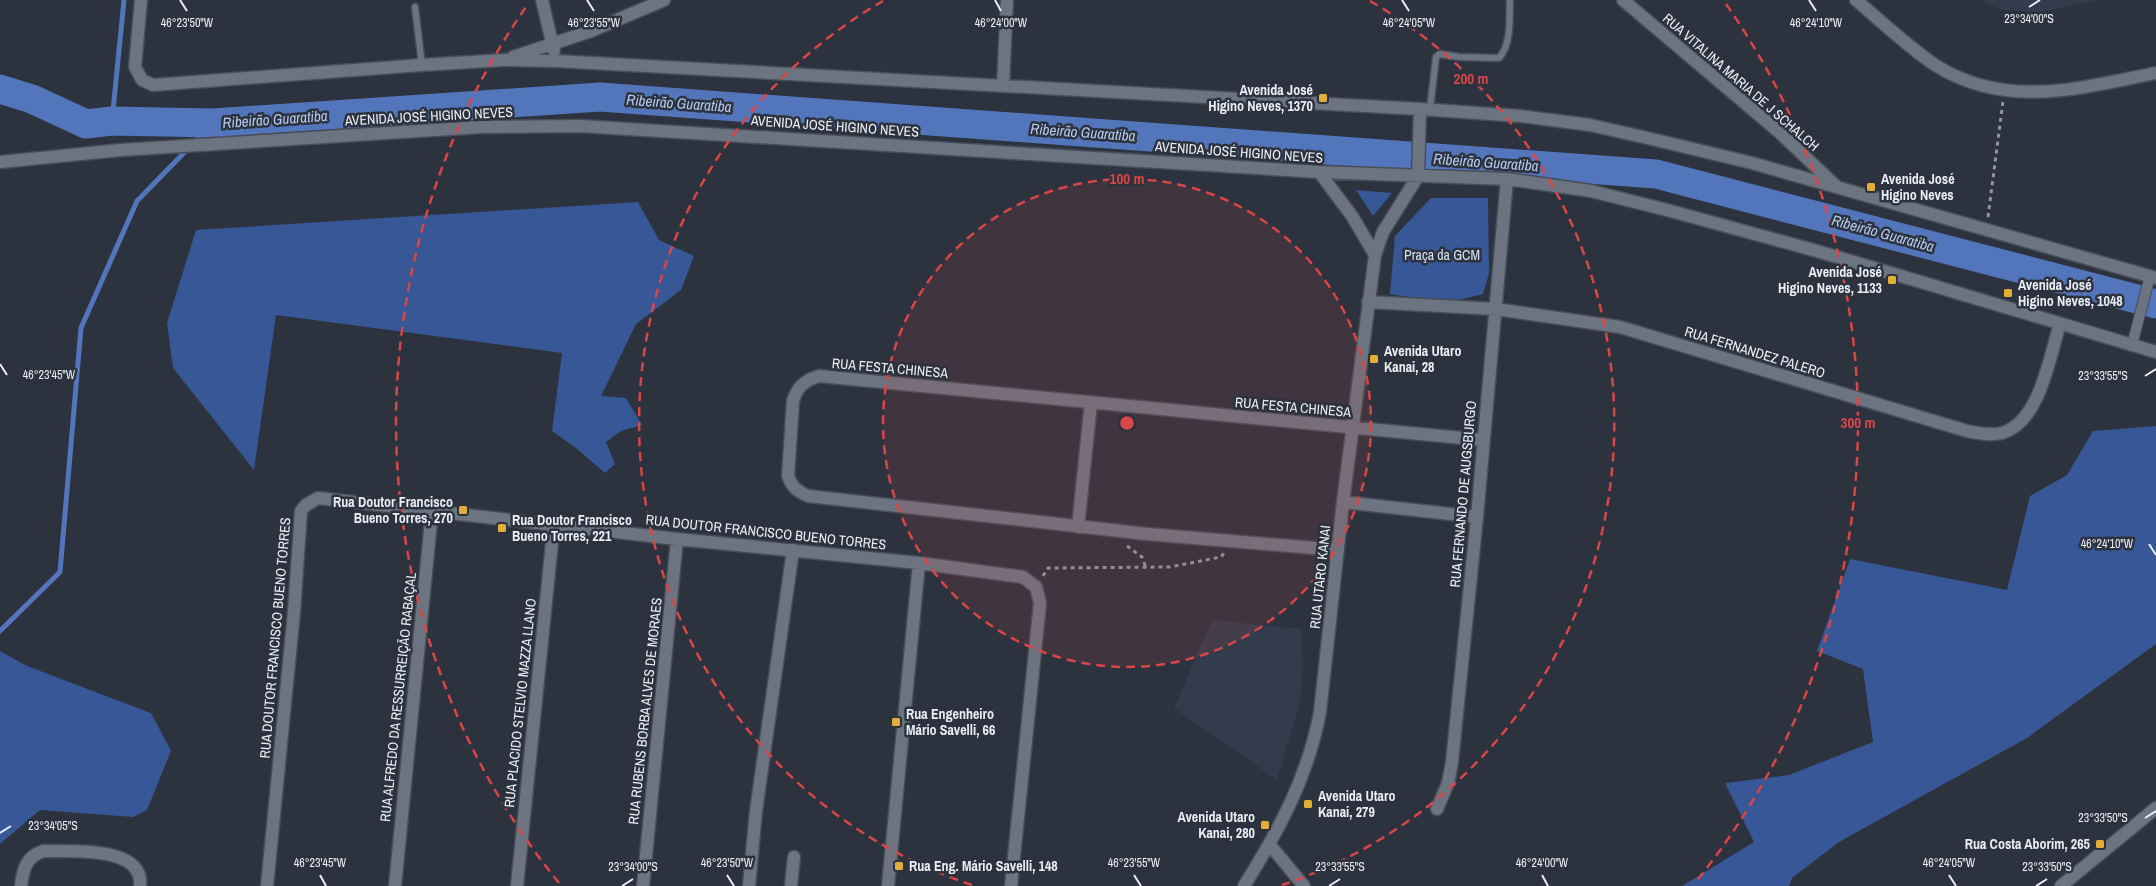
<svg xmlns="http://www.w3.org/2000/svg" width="2156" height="886" font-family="'Archivo Narrow',sans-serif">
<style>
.built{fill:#323c4d}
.green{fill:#385797}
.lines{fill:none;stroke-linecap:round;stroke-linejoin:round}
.stream{stroke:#5275bc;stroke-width:5}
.river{stroke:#5275bc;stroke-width:29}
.service-casing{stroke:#474d57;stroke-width:9}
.pedestrian-casing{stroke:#474d57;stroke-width:12}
.minor-casing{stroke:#474d57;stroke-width:15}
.path{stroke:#90959f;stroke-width:3;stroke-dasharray:4 4;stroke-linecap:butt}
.service{stroke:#6c7381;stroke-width:6}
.pedestrian{stroke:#6c7381;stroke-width:10}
.minor{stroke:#6c7381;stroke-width:12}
.ticks{fill:none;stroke:#eaeef6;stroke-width:2}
.ring{fill:none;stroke:#d94647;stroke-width:2.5;stroke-dasharray:9 6}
.poi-dot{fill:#e3ae35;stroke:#2c323e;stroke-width:2}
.labels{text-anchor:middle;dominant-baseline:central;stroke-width:5;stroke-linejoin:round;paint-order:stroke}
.street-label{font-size:14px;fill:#eaeef6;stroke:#2c323e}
.poi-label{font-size:14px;font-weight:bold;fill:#eaeef6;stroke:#2c323e;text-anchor:start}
.park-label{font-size:14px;fill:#d5e0f4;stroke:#2c323e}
.water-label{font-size:15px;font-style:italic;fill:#b6caf1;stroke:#2c323e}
.ticks-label{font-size:12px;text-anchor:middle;fill:#eaeef6;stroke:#2c323e;stroke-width:5;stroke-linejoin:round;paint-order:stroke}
.centre{fill:#d94647;stroke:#2c323e;stroke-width:2.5}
.ring-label{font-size:15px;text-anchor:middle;font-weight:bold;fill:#d94647;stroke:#2c323e;stroke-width:5;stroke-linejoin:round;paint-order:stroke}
</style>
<rect width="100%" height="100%" fill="#2c323e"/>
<path class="built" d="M1983,0H2099L2035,13L1998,9Z
M1212,620L1302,629L1303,666L1300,703L1277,780L1174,708Z"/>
<path class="green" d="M1356,190L1392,193L1373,216Z
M1431,198H1488L1489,273L1483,294L1446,303L1390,294L1395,236Z
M638,202L659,240L694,256L681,290L636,324L601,396L626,398L642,425L621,431L606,442L615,464L605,473L576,448L552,431L562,353L276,315L254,470L173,368L167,323L196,230Z
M2156,426V644L2027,738L1839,842L1792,878L1789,886H1682L1754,842L1725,783L1789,775L1873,742L1863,669L1817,651L1850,559L2007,590L2030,496L2067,475L2093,431Z
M0,651L27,666L151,713L171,751L147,810L133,817L40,810L0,844Z"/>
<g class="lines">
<path class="stream" d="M112,121L124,0
M0,631L60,572L81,328L137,201L213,123"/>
<path class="river" d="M0,89L32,99L86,124L112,121L213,123L600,97L1656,174L2156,304"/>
<defs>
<path id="service" d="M415,7L422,65
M1430,109L1436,57L1440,54L1459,57L1499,58C1512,44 1509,18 1510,0"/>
<path id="pedestrian" d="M2132,345L2150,276"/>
<path id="minor" d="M141,0L135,67L142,80L153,85L422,65L504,60L556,61L1420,109L1520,116L1590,125L1656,140L1752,163L2156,278
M542,0L554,51
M1623,0L1779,132L1836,186
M1856,0C1882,22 1907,46 1935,65C2006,110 2080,88 2156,73
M513,57L591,31L664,0
M1003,86L1007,0
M0,162L121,150L482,127L580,126L1319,172L1507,179L1591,191L1667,210L1817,251L2156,352
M1319,172L1352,216L1375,255
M1368,302L1496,309L1620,327L1967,431C1978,433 1990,436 2002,433C2040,422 2049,358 2060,324
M1343,502L1477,517
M1078,527L1091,402
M1338,550L1147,534L808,496C797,491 792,487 788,476L793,401C797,387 805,380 819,376L1483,440
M1437,809L1448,783L1452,762L1477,517L1507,179
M1270,845L1304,886
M21,886C23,869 26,857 43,851C70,852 144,845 140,886
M267,886L294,612L301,511L306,505L318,498L677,539L919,563L1023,577L1036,587L1040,603L1011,886
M395,886L432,511
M517,886L554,523
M643,886L677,539
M749,886L756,811L793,550
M791,886L794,857
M888,886L919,563
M1244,886C1279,830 1308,777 1320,712L1343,502L1375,255L1383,232L1418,176L1420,109
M2061,886L2156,808"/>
</defs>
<use href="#service" class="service-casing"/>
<use href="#pedestrian" class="pedestrian-casing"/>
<use href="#minor" class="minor-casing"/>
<path class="path" d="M1988,217L2003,101
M1127,546L1142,557L1146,568
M1043,576L1048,568L1169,567L1221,557L1224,553"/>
<use href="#service" class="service"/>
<use href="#pedestrian" class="pedestrian"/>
<use href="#minor" class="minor"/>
</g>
<path class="ticks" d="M180,0L187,11M587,0L594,11M995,0L1001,11M1402,0L1409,11M1809,0L1816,11M2029,7L2040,0M0,364L7,375M2145,376L2156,369M2149,544L2156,555M2145,818L2156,811M0,833L11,826M320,875L326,886M727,875L734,886M1134,875L1141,886M1542,875L1548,886M1949,875L1956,886M622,886L633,879M1329,886L1340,879M2036,886L2047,879"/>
<circle cx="1127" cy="423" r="244" fill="#d94647" fill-opacity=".12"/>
<g class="ring">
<circle cx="1127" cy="423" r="244"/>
<path d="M972 885A487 487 0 0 1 883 1M1370 1A487 487 0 0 1 1282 885"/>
<path d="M559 883A731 731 0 0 1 528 4M1726 4A731 731 0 0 1 1695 883"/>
</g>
<g class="poi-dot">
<rect x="1318" y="93" width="10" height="10" rx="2.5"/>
<rect x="1866" y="182" width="10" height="10" rx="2.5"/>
<rect x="1887" y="275" width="10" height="10" rx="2.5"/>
<rect x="2003" y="288" width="10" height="10" rx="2.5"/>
<rect x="1369" y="354" width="10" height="10" rx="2.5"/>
<rect x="458" y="505" width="10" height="10" rx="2.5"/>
<rect x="497" y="523" width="10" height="10" rx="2.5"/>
<rect x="891" y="717" width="10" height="10" rx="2.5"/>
<rect x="1303" y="799" width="10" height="10" rx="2.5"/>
<rect x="1260" y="820" width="10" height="10" rx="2.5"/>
<rect x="2095" y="839" width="10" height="10" rx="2.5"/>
<rect x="894" y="861" width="10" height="10" rx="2.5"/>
</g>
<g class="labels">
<g class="street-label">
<text transform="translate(1741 82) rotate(41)">RUA VITALINA MARIA DE J SCHALCH</text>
<text transform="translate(429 116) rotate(-3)">AVENIDA JOSÉ HIGINO NEVES</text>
<text transform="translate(835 126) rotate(4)">AVENIDA JOSÉ HIGINO NEVES</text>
<text transform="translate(1239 152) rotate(4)">AVENIDA JOSÉ HIGINO NEVES</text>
<text transform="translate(1755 352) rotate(17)">RUA FERNANDEZ PALERO</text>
<text transform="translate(890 368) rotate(5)">RUA FESTA CHINESA</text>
<text transform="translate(1293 407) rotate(5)">RUA FESTA CHINESA</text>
<text transform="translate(1463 494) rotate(-85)">RUA FERNANDO DE AUGSBURGO</text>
<text transform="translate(766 532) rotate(6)">RUA DOUTOR FRANCISCO BUENO TORRES</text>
<text transform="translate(1320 577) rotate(-84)">RUA UTARO KANAI</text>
<text transform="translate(275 638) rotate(-85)">RUA DOUTOR FRANCISCO BUENO TORRES</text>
<text transform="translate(398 697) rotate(-84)">RUA ALFREDO DA RESSURREIÇÃO RABAÇAL</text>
<text transform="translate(520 703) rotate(-84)">RUA PLACIDO STELVIO MAZZA LLANO</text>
<text transform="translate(645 711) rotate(-84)">RUA RUBENS BORBA ALVES DE MORAES</text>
</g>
<g class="poi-label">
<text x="1313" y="90" text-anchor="end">Avenida José<tspan x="1313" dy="16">Higino Neves, 1370</tspan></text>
<text x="1881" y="179">Avenida José<tspan x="1881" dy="16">Higino Neves</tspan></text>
<text x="1882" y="272" text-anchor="end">Avenida José<tspan x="1882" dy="16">Higino Neves, 1133</tspan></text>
<text x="2018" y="285">Avenida José<tspan x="2018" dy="16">Higino Neves, 1048</tspan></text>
<text x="1384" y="351">Avenida Utaro<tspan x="1384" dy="16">Kanai, 28</tspan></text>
<text x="453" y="502" text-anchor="end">Rua Doutor Francisco<tspan x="453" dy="16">Bueno Torres, 270</tspan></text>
<text x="512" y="520">Rua Doutor Francisco<tspan x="512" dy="16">Bueno Torres, 221</tspan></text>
<text x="906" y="714">Rua Engenheiro<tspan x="906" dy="16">Mário Savelli, 66</tspan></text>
<text x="1318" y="796">Avenida Utaro<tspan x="1318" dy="16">Kanai, 279</tspan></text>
<text x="1255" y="817" text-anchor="end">Avenida Utaro<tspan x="1255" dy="16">Kanai, 280</tspan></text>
<text x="2090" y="844" text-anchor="end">Rua Costa Aborim, 265</text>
<text x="909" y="866">Rua Eng. Mário Savelli, 148</text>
</g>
<g class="park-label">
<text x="1442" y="255">Praça da GCM</text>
</g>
<g class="water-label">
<text transform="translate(679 103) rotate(4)">Ribeirão Guaratiba</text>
<text transform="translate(275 119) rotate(-4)">Ribeirão Guaratiba</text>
<text transform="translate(1083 132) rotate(4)">Ribeirão Guaratiba</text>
<text transform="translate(1486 162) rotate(4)">Ribeirão Guaratiba</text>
<text transform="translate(1883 233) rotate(15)">Ribeirão Guaratiba</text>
</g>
</g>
<g class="ticks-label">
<text x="2029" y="23">23°34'00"S</text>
<text x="187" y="27">46°23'50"W</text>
<text x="594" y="27">46°23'55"W</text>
<text x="1001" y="27">46°24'00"W</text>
<text x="1409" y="27">46°24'05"W</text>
<text x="1816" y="27">46°24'10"W</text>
<text x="49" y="379">46°23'45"W</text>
<text x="2103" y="380">23°33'55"S</text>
<text x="2107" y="548">46°24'10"W</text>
<text x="2103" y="822">23°33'50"S</text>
<text x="53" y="830">23°34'05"S</text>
<text x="320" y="867">46°23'45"W</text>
<text x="727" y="867">46°23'50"W</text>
<text x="1134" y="867">46°23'55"W</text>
<text x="1542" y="867">46°24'00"W</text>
<text x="1949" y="867">46°24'05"W</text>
<text x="633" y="871">23°34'00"S</text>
<text x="1340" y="871">23°33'55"S</text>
<text x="2047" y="871">23°33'50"S</text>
</g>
<circle cx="1127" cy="423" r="8" class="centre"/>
<g class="ring-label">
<text x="1471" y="84">200 m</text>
<text x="1127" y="184">100 m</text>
<text x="1858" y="428">300 m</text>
</g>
</svg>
